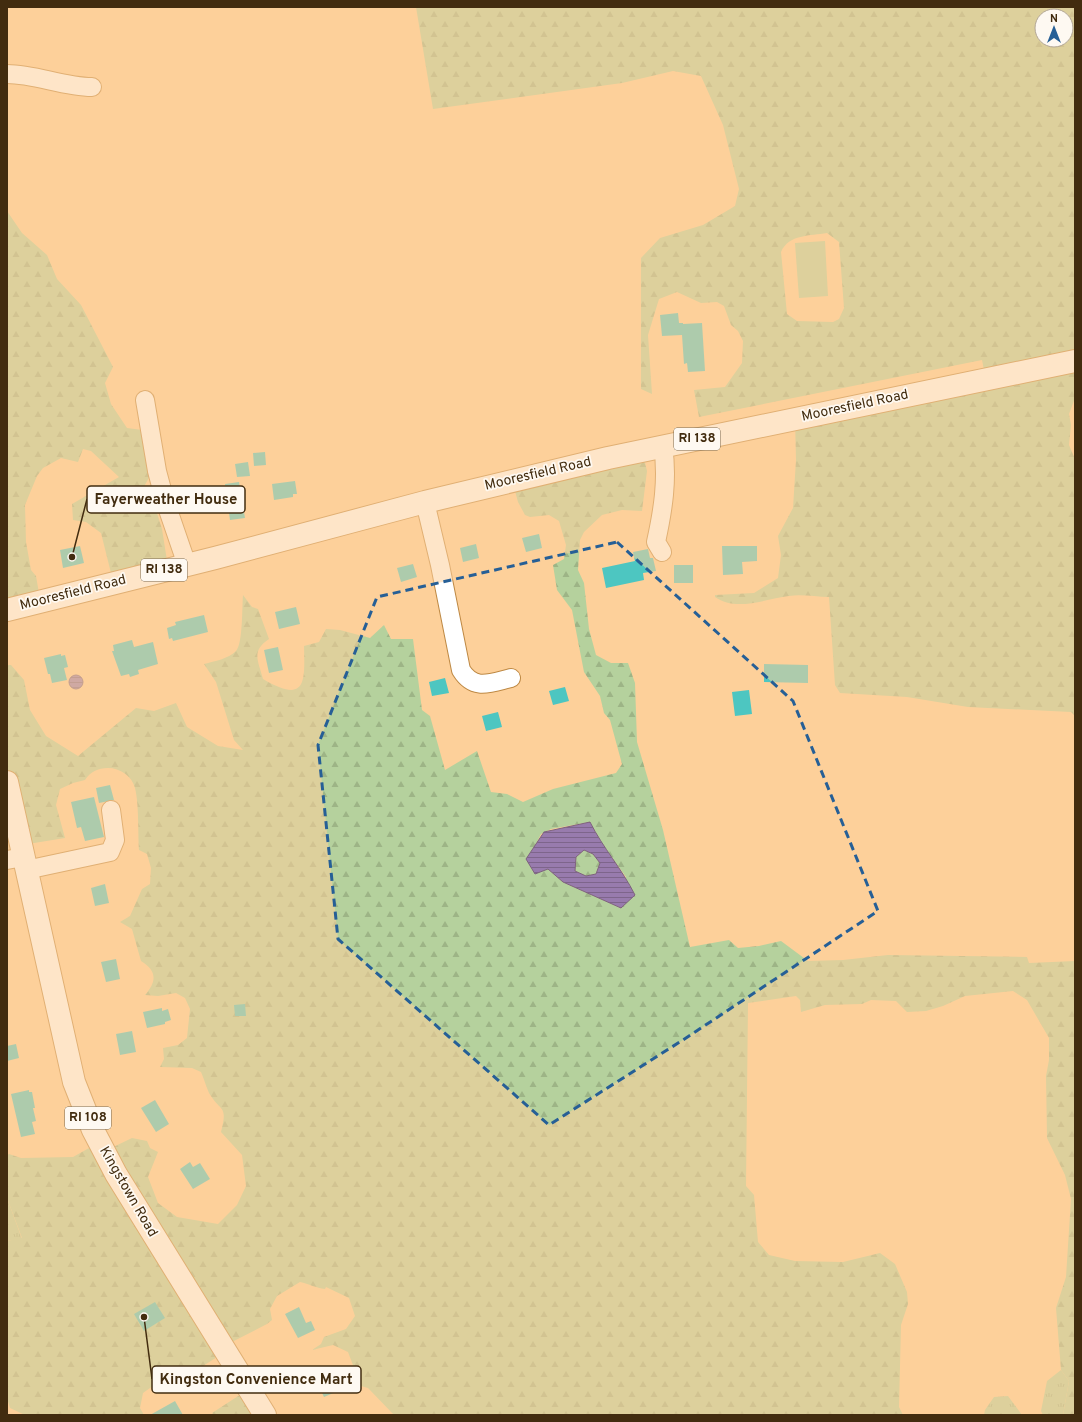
<svg xmlns="http://www.w3.org/2000/svg" width="1082" height="1422" font-family="Overpass,sans-serif">
<style>
.grass{fill:url(#grass-tufts)}
.forest{fill:url(#forest-firs);fill-rule:evenodd}
.pitch{fill:#b5d19d}
.water{fill:url(#water-rules);stroke:#7e637e;fill-rule:evenodd}
.building{fill:#4dc6c1}
.lines{fill:none;stroke-linecap:round;stroke-linejoin:round}
.minor-casing{stroke:#be8944;stroke-width:20}
.major-casing{stroke:#be8944;stroke-width:24}
.minor{stroke:#fff;stroke-width:18}
.major{stroke:#fff;stroke-width:22}
.marked{fill:none;stroke:#265f96;stroke-width:3;stroke-dasharray:8 5;stroke-linejoin:round}
.labels{text-anchor:middle;dominant-baseline:central;stroke-width:3.5;stroke-linejoin:round;paint-order:stroke}
.shield{fill:#fef9f2;stroke:#7a6a53;stroke-width:1}
.shield-label{font-size:13px;font-weight:bold;fill:#422c0f}
.street-label{font-size:14px;fill:#422c0f;stroke:#fef9f2}
.leader{fill:none;stroke:#422c0f;stroke-width:1.5}
.callout-dot{fill:#422c0f;stroke:#fef9f2;stroke-width:1.5}
.callout{fill:#fef9f2;stroke:#422c0f;stroke-width:1.5}
.callout-label{font-size:15px;text-anchor:middle;font-weight:bold;fill:#422c0f}
</style>
<defs>
<pattern id="grass-tufts" width="24" height="20" patternUnits="userSpaceOnUse"><rect width="24" height="20" fill="#b5d19d"/><path d="M3 7l-1-3M5 7V3M7 7l1-3M15 17l-1-3M17 17v-4M19 17l1-3" fill="none" stroke="#9db486"/></pattern>
<pattern id="forest-firs" width="22" height="20" patternUnits="userSpaceOnUse"><rect width="22" height="20" fill="#b5d19d"/><path d="M5 1l3.5 6h-7zM16 11l3.5 6h-7z" fill="#9db486"/></pattern>
<pattern id="water-rules" width="6" height="5" patternUnits="userSpaceOnUse"><rect width="6" height="5" fill="#987bad"/><path d="M0 2.5h6" fill="none" stroke="#7e658b"/></pattern>
</defs>
<rect width="100%" height="100%" fill="#fdd09a"/>
<path class="grass" d="M7,1198L22,1239L7,1241Z
M1061,1370L1069,1381L1063,1415H1043L1041,1411L1047,1381Z
M1008,1396L1022,1415H984L985,1410L994,1397Z"/>
<path class="forest" d="M416,7H1075V398L1069,414L1071,425L1069,445L1075,459V716L1071,712L968,707L907,697L840,693L835,685L829,597C816,597 802,594 789,596C765,599 736,612 715,597V595L754,593L778,578L781,555L778,536L793,508L796,460L795,418L985,375L982,360L699,417L694,390L725,387L742,363L743,341L738,331L731,325L724,306L717,302L701,303L677,292L659,299L648,335L652,394L641,389V258L660,238L703,225L735,206L739,189L723,125L701,76L673,71L622,83L433,109ZM1042,16H1066V40H1042ZM827,233L839,242L844,308L839,319L833,322L797,321L787,314L781,252C789,234 810,236 827,233Z
M7,211L22,233L47,255L57,279L81,305L113,367L105,383L111,404L127,428L150,431L151,474L141,492L156,510L162,529L168,567L113,581L101,533L86,522L73,520L72,504L119,477L91,451L83,449L78,462L61,458L43,468L37,476L25,505L26,542L31,570L36,576L40,599L7,608Z
M642,450L647,471L642,511L622,510L602,515L584,532L580,540L578,570L584,583L589,629L596,655L611,663H628L635,683L637,742L663,830L690,947L729,940L738,948L759,946L781,941L808,961L843,960L888,955L1027,957L1029,963L1075,961V1415H1063L1069,1381L1061,1370L1056,1308L1066,1277L1071,1199L1065,1175L1047,1138L1046,1076L1049,1060V1038L1027,1000L1013,991L965,996L943,1006L926,1011L907,1012L896,1001L871,1000L862,1004L825,1005L801,1012L800,1000L796,996L748,1003L746,1186L754,1195L758,1242L769,1255L795,1261L843,1262L880,1253L895,1264L907,1292L908,1304L901,1325L899,1407L903,1415H394L368,1388L361,1386L348,1352L333,1345L312,1350L321,1344L324,1337L346,1329L355,1316L349,1298L326,1287L325,1289C316,1288 309,1284 300,1282L277,1296L270,1309L272,1320L267,1324L224,1346L225,1352L192,1373H171L143,1393L140,1408L144,1415H25L10,1408L7,1398V1241L22,1238L7,1198V1155L9,1154L21,1158L73,1157L98,1143L105,1151L132,1138L147,1141L150,1148L158,1152L148,1177L158,1203L177,1217L218,1224L237,1205L246,1186L242,1155L221,1132C228,1104 221,1113 209,1093C206,1086 204,1079 201,1072L192,1068L160,1067L164,1059L163,1048L178,1045L187,1038L190,1009L185,998L176,993L158,996L145,995C157,981 157,971 141,961L132,929L120,922L130,916L142,889L150,884L151,868L147,854L139,850C138,833 139,804 135,788C132,776 120,768 108,768C98,768 90,772 85,780L73,783L60,789L56,805L65,838L28,844L7,787V665H11L24,680L30,710L46,736L78,756L136,708L154,711L176,703L187,727L218,746L243,750L234,740L216,682L204,664C215,661 228,659 236,651C243,644 242,606 243,595L252,607L258,609L269,639C251,651 258,660 263,679C306,704 305,683 304,646L319,642L326,629L340,630L370,638L384,625L391,639H413L422,710L430,716L445,770L477,751L491,792L507,794L523,802L553,789L616,773L622,764L610,720L604,713L600,696L584,672L572,610L557,590L553,565L564,559L566,545L559,521L549,515L530,517L525,515L518,502L515,491ZM590,822L599,840L626,877L621,908L563,882L531,854L541,834L551,829Z
M584,850L593,854L600,863L596,874L586,876L575,871L576,857Z
M249,1389L266,1415H214L212,1413Z"/>
<path class="pitch" d="M825,241L828,296L799,298L795,243Z"/>
<path class="water" d="M69 682a7 7 0 1 1 14 0a7 7 0 1 1-14 0Z
M590,822C603,848 622,869 635,895L621,908L563,882L548,869L535,874L526,859L544,832ZM584,850L593,854L600,863L596,874L586,876L575,871L576,857Z"/>
<path class="building" d="M678,313L679,323H683V324L702,323L705,371L688,372L687,363L684,364L682,335L662,336L660,315Z
M265,452L266,465L254,466L253,453Z
M248,462L250,476L237,477L235,464Z
M295,481L297,494H293V497L274,500L272,484Z
M239,482L245,518L230,520L225,484Z
M539,534L542,548L526,552L522,538Z
M476,544L479,558L463,562L460,548Z
M80,546L84,563L63,568L60,550Z
M722,546H757V561L742,562L743,574L723,575Z
M648,549L650,558H653L656,571L643,573L644,580L606,588L602,568L635,561L633,552Z
M413,564L417,577L401,582L397,568Z
M674,565H693V583H674Z
M296,607L300,624L279,629L275,612Z
M204,615L208,632L173,641L172,638L169,639L167,628L176,625L175,622Z
M132,640L134,647L153,642L158,664L138,670L139,674L130,677L129,674L121,676L112,651H114L113,645Z
M278,647L283,670L269,673L264,650Z
M61,654V656L65,655L68,667L64,668L67,680L52,683L50,674H48L44,658Z
M764,664L808,665V683L764,682Z
M445,678L449,693L432,696L429,682Z
M565,687L569,701L553,705L549,691Z
M749,690L752,714L735,716L732,692Z
M498,712L502,727L486,731L482,716Z
M110,785L114,800L99,803L96,788Z
M94,797L104,837L85,841L81,827L77,828L71,802Z
M105,884L109,903L95,906L91,888Z
M116,959L120,979L106,982L101,962Z
M245,1004L246,1016H235L234,1005Z
M162,1008V1011L168,1009L171,1020L165,1022V1024L147,1028L143,1012Z
M132,1031L136,1052L120,1055L116,1034Z
M16,1044L19,1058L7,1061V1046Z
M29,1090V1092H32L35,1108H33L36,1121L32,1122L35,1134L21,1137L11,1094Z
M155,1100L169,1124L156,1132L141,1108Z
M190,1162L193,1167L200,1163L210,1179L193,1189L180,1169Z
M155,1302L165,1318L144,1331L134,1314Z
M299,1307L306,1323L311,1321L315,1330L298,1338L285,1314Z
M327,1370L338,1391L324,1397L314,1377Z
M175,1401L183,1415H150Z"/>
<g class="lines">
<defs>
<path id="minor" d="M7,74C36,74 63,87 92,87
M145,400L157,471L165,501L187,565
M425,502L440,565L461,670C474,691 490,683 511,678
M662,552L656,542C663,510 668,479 663,446
M7,860L23,857
M26,870L110,852L115,840L111,810"/>
<path id="major" d="M7,610L215,558L425,502L608,458L1075,361
M7,782L74,1082L93,1130L116,1174L265,1415"/>
</defs>
<use href="#minor" class="minor-casing"/>
<use href="#major" class="major-casing"/>
<use href="#minor" class="minor"/>
<use href="#major" class="major"/>
</g>
<path d="M0 0H1082V1422H0ZM617,542L793,701L878,911L686,1038L549,1125L338,939L318,745L377,597Z" fill="#fdd09a" fill-opacity=".55" fill-rule="evenodd"/>
<path class="marked" d="M617,542L793,701L878,911L686,1038L549,1125L338,939L318,745L377,597Z"/>
<g class="labels">
<g class="shield">
<rect x="674" y="428" width="46" height="22" rx="3"/>
<rect x="141" y="559" width="46" height="22" rx="3"/>
<rect x="65" y="1107" width="46" height="22" rx="3"/>
</g>
<g class="shield-label">
<text x="697" y="439">RI 138</text>
<text x="164" y="570">RI 138</text>
<text x="88" y="1118">RI 108</text>
</g>
<g class="street-label">
<text transform="translate(855 406) rotate(-12)">Mooresfield Road</text>
<text transform="translate(538 474) rotate(-13)">Mooresfield Road</text>
<text transform="translate(73 593) rotate(-14)">Mooresfield Road</text>
<text transform="translate(128 1192) rotate(60)">Kingstown Road</text>
</g>
</g>
<path class="leader" d="M72 557L87 499M144 1317L152 1379"/>
<g class="callout-dot">
<circle cx="72" cy="557" r="4"/>
<circle cx="144" cy="1317" r="4"/>
</g>
<g class="callout">
<rect x="87" y="486" width="158" height="27" rx="4"/>
<rect x="152" y="1366" width="209" height="27" rx="4"/>
</g>
<g class="callout-label">
<text x="166" y="504">Fayerweather House</text>
<text x="256" y="1384">Kingston Convenience Mart</text>
</g>
<rect width="1082" height="1422" fill="none" stroke="#422c0f" stroke-width="16"/>
<g transform="translate(1054 28)"><circle r="19" fill="#fef9f2" stroke="#b3a797"/>
<path d="M0-3L7 15L0 10L-7 15Z" fill="#265f96"/>
<text y="-6" font-size="11" font-weight="bold" text-anchor="middle" fill="#422c0f">N</text>
</g>
</svg>
